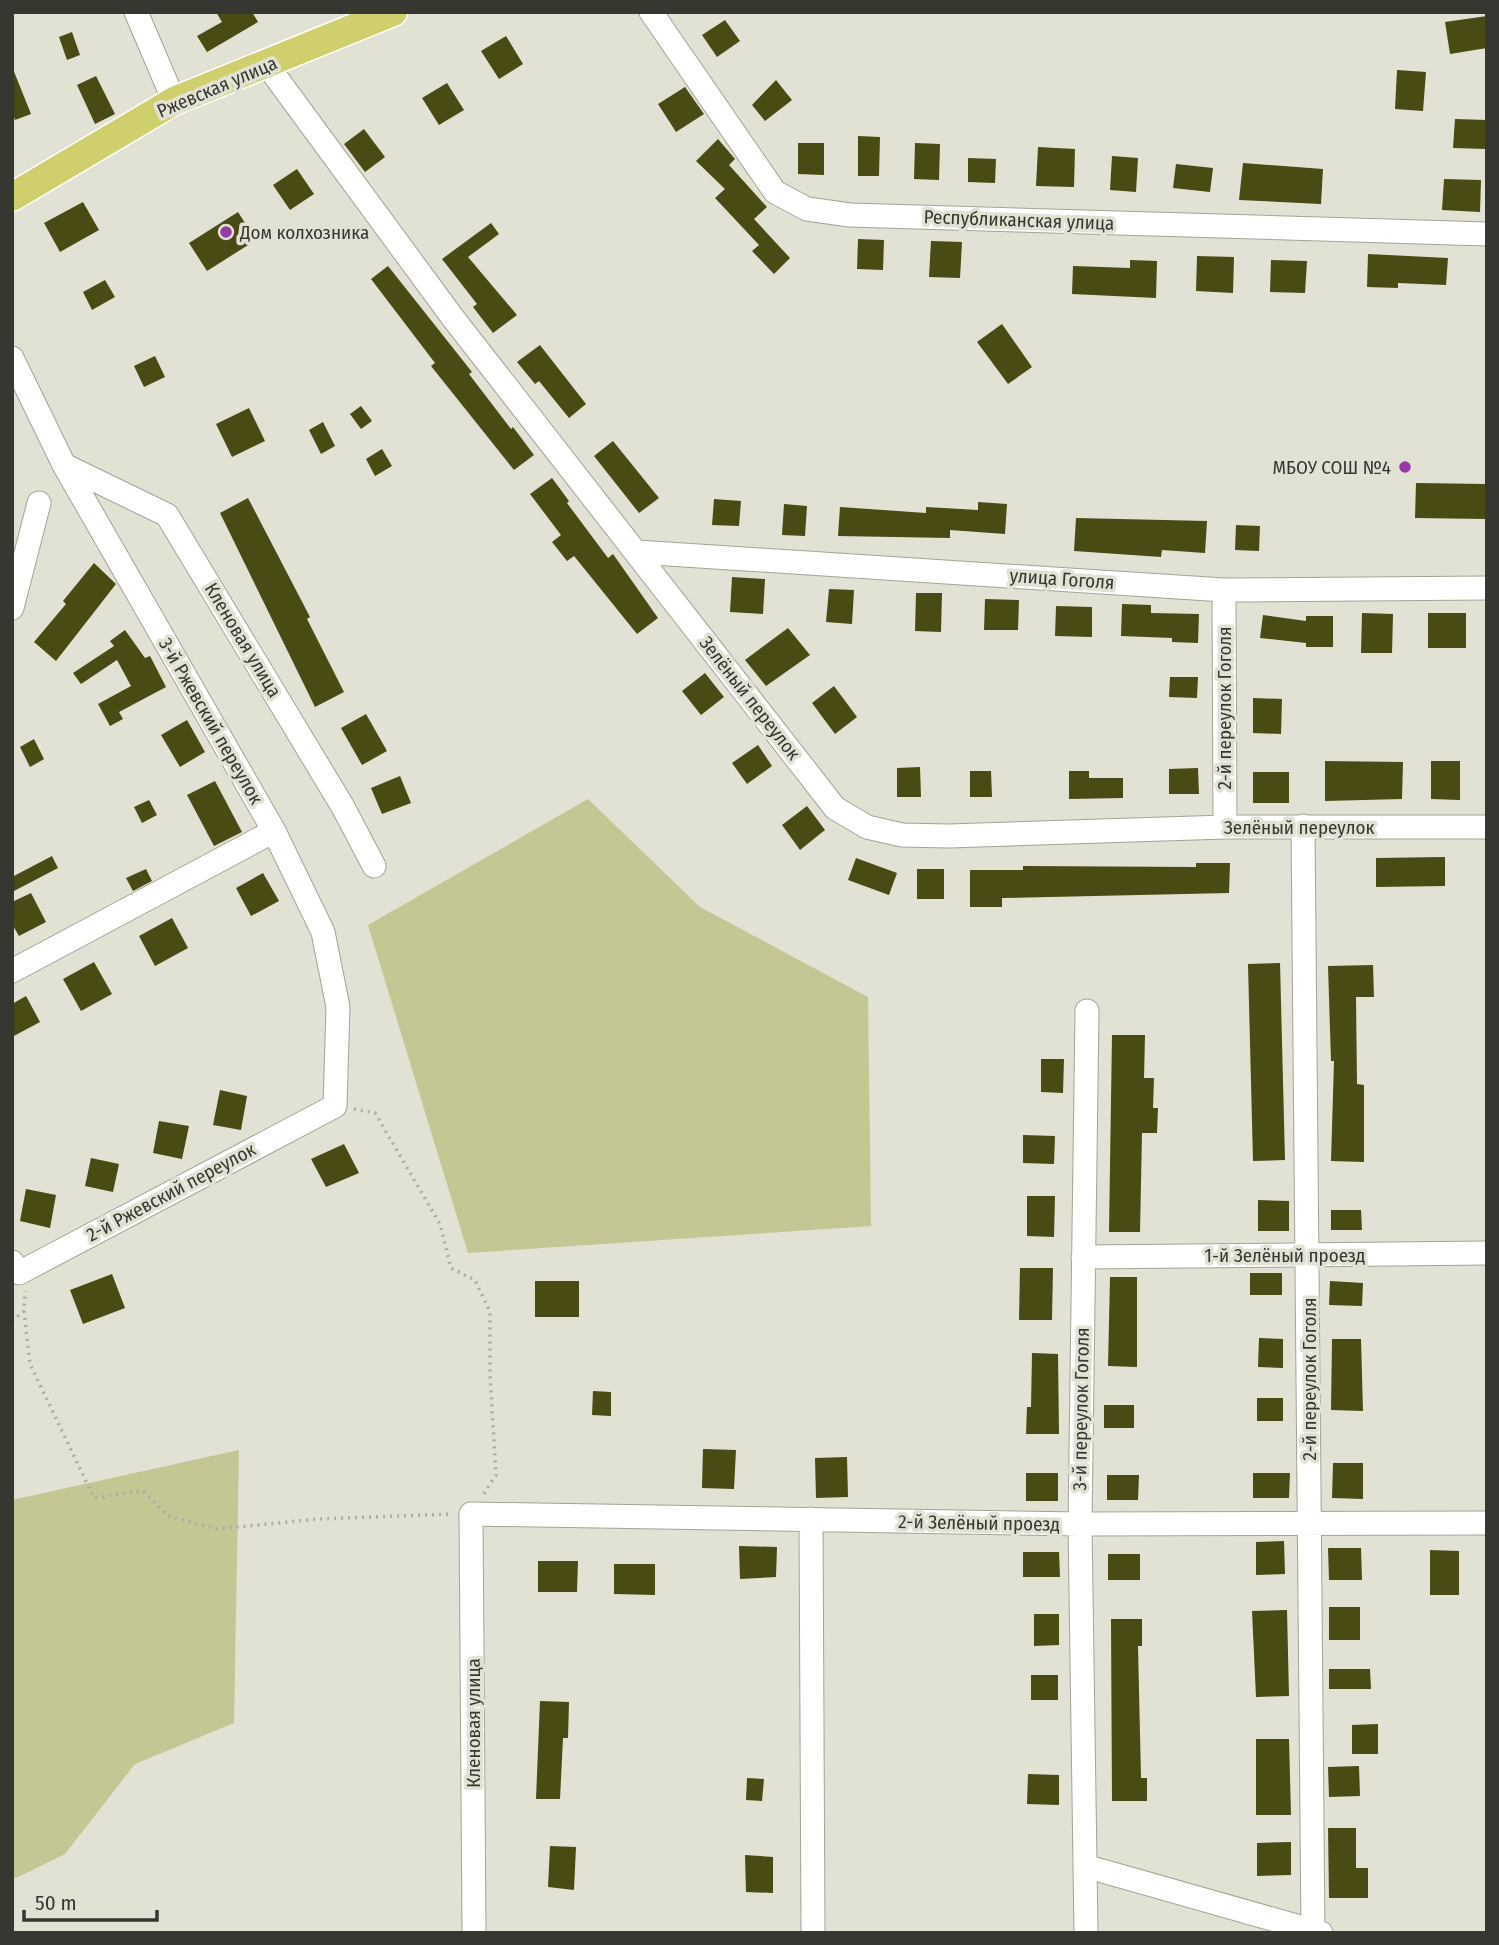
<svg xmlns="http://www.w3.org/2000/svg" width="1499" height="1945" font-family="'Fira Sans Condensed',sans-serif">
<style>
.green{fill:#c4c693}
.building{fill:#494a14}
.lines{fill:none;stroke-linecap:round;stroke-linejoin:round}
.minor-casing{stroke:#a2a496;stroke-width:25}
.major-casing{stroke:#fff;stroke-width:31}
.path{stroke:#acada1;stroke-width:3.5;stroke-dasharray:2 5;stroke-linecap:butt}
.minor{stroke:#fff;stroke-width:23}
.major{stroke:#cfd06d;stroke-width:28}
.poi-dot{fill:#943ba7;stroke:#e1e2d3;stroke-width:2.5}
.labels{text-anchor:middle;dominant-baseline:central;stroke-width:7;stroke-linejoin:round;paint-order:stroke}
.street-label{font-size:19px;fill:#373732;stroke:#e1e2d3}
.poi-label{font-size:19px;fill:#373732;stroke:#e1e2d3;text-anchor:start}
</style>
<rect width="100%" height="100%" fill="#e1e2d3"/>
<path class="green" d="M588,799L700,907L868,997L871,1226L468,1253L368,925Z
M239,1450L234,1723L135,1764L65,1854L12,1880V1500Z"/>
<path class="building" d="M216,12H252L258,22L207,52L197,36L222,22Z
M1487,16V48L1450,54L1445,22Z
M725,20L740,41L717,57L702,35Z
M72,32L80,55L67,60L59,37Z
M506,36L523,64L499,79L481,51Z
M13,69L31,114L15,120L12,113Z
M1397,70L1426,72L1423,111L1395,109Z
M96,76L115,114L95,124L77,85Z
M776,80L792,100L765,121L752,105Z
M447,83L464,110L439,125L422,98Z
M685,87L704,114L676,132L658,104Z
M1455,119L1487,120V149L1453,148Z
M364,129L385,157L365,172L344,144Z
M858,136L880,137L879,176H858Z
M718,139L735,159L729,165L767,207L754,219L790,258L774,274L752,251L759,245L715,198L725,189L696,161Z
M798,143H824V175L798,174Z
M915,143L940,144L939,180L914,179Z
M1038,147L1075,149L1074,187L1036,186Z
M1112,156L1138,158L1136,192L1110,190Z
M968,158L996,159L995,183L968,182Z
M1243,163L1323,169L1321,204L1239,200Z
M1176,164L1213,168L1210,192L1173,188Z
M297,169L314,194L290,210L273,185Z
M1444,179L1481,180L1480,212L1442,210Z
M83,202L99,230L60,252L44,223Z
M238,212L256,240L207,271L189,243Z
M491,223L499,234L468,257L517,315L493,333L473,307L477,304L442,259Z
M858,239L884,240L883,270L857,269Z
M931,241L962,242L960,278L929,277Z
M1368,254L1448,258L1446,285L1398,283V288L1367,287Z
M1197,256L1234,257L1233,293L1196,291Z
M1130,260L1157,261L1156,298L1072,294L1073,266L1130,268Z
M1271,260L1307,261L1305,293L1270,292Z
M388,266L472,372L469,374L511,429L513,427L534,455L514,470L431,366L435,363L371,279Z
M105,280L115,297L92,310L83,292Z
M1002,324L1032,367L1008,384L977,342Z
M540,345L586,404L569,418L539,381L535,384L517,362Z
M155,356L165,377L144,387L134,366Z
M361,406L372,421L361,429L350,414Z
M249,408L265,441L232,457L216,424Z
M323,422L335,446L321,454L309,430Z
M613,441L659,498L639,513L594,456Z
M382,449L392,466L375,476L366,459Z
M552,478L569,501L567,503L608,558L613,554L658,618L637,634L574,556L567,561L552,542L561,535L530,494Z
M1416,483L1487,484V519L1415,518Z
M248,498L310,617L307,619L344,692L315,707L220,513Z
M714,499L741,501L739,526L712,525Z
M978,502L1007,504L1005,534L950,530V538L838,536L840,507L926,513V507L978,510Z
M784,504L807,506L805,536L782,535Z
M1076,518L1207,521L1205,553L1162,550L1161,557L1074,551Z
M1236,525L1260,526L1259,551L1235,550Z
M94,563L116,584L56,661L34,642L66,604L63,601Z
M732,577L765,579L763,614L730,612Z
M829,589L854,590L852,624L826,622Z
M916,593H942L941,632L915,631Z
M985,599L1019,600L1018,630H984Z
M1122,604L1151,605V613L1199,614L1198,643L1172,642V638L1121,636Z
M1056,606L1092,607V637L1055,636Z
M1362,613L1393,614L1392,653H1361Z
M1428,613H1466V648H1428Z
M1263,615L1306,621V616H1333V647H1306V643L1260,638Z
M788,628L810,655L766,686L745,660Z
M125,630L145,658L150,656L166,687L119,712L123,719L110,726L98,704L131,686L117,660L81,684L73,673L114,646L110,641Z
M705,673L724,697L701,715L682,691Z
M1170,677H1198L1197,698L1169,697Z
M834,686L857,717L835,734L812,703Z
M1253,698L1282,699L1281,734L1253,733Z
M366,714L387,751L362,765L341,728Z
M187,720L205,752L180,767L161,735Z
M34,739L44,759L30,767L20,747Z
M758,745L772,766L747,784L732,763Z
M1325,761L1403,762L1402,799L1325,801Z
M1431,761H1460V800L1431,799Z
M920,767L921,797H897V768Z
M1198,768L1199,794H1169V769Z
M970,771H991L992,797H970Z
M1069,771H1089V778H1123V798L1069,799Z
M1253,772H1289V803H1253Z
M400,776L411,803L382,814L371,788Z
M215,781L242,832L214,846L187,795Z
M149,800L157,815L142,823L134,807Z
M807,806L825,830L800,850L782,825Z
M52,856L58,868L14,891L12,877Z
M1445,857V886L1376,887V858Z
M856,858L897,873L889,895L848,880Z
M1196,863H1230L1229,893L1002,898V907H970V870H1023V866L1196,867Z
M146,869L152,881L133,891L126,878Z
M917,869H944V899H917Z
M263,873L279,901L251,916L236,888Z
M31,893L46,922L19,936L12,924V902Z
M172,918L188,948L155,966L139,936Z
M94,962L112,994L81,1011L63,979Z
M1280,963L1285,1160L1253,1161L1248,964Z
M1373,965L1374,997H1356L1357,1084L1364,1085V1162L1331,1161L1334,1061H1331L1328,966Z
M26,996L40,1022L12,1037V1004Z
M1112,1035H1145L1144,1078H1154L1153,1108H1158L1157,1133H1142L1140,1232H1109Z
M1041,1059H1064L1063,1093L1041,1092Z
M220,1090L247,1096L241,1130L213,1125Z
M159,1121L189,1126L182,1159L153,1153Z
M1023,1135L1055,1136L1054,1164L1023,1163Z
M344,1144L359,1173L326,1187L311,1159Z
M91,1158L119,1164L113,1192L85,1186Z
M26,1189L56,1195L50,1228L20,1221Z
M1027,1196H1055L1054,1237L1027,1236Z
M1258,1200L1289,1201V1231H1258Z
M1331,1210H1361L1362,1230H1331Z
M1020,1268H1053L1052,1320H1019Z
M1250,1273H1282V1295H1250Z
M112,1274L125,1308L83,1324L70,1290Z
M1110,1277H1137V1367L1108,1366Z
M535,1281H579V1317H535Z
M1330,1281L1363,1283L1362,1306L1329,1305Z
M1259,1338L1283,1339V1368L1258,1367Z
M1332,1339H1361L1363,1411L1331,1410Z
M1032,1353L1058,1354L1059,1434H1026L1027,1407H1031Z
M593,1391L611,1392V1416L592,1415Z
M1257,1398H1283V1421H1257Z
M1104,1405H1134V1428H1104Z
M703,1449L736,1450L734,1489L702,1488Z
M847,1457L848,1497L816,1498L815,1458Z
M1333,1463H1363V1499L1332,1498Z
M1026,1473H1058V1501H1026Z
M1253,1473H1290L1289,1498H1253Z
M1107,1475H1139L1138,1500H1107Z
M1284,1541L1285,1574L1256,1575V1542Z
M739,1546L777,1547L776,1577L740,1579Z
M1328,1548H1361L1362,1580H1329Z
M1430,1550L1459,1551V1595H1430Z
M1023,1552H1059L1060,1577H1023Z
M1108,1554H1140V1580H1108Z
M538,1561H578L577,1592H538Z
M614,1564H655V1595L614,1594Z
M1329,1607H1360V1640H1329Z
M1287,1610L1289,1696L1256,1697L1252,1611Z
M1034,1614H1059V1645L1034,1646Z
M1111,1619H1142V1646H1138L1141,1778H1147V1801H1112Z
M1329,1669H1370L1371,1689H1329Z
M1031,1675H1058V1700H1031Z
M540,1701L569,1702L568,1738H563L560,1799H536Z
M1378,1724V1754H1352V1725Z
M1256,1739H1289L1291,1815H1256Z
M1359,1766L1360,1796L1329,1797L1328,1767Z
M1028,1774L1059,1775V1805L1027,1804Z
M747,1778L764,1779L762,1801L746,1800Z
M1328,1828H1356V1868H1368V1898H1329Z
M1291,1842V1875L1257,1876V1843Z
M550,1846L576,1847L574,1890L548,1887Z
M745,1855L773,1857V1893L746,1892Z"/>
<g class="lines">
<defs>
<path id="minor" d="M136,12L174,101
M651,12L775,192L807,209L850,215L1487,234
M267,65L453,318L835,808L867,827L902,835L949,836L1225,827H1487
M12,358L64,465L274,831L323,932L338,1007L335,1106L19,1273L12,1262
M64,465L167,515L343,807L374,866
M637,552L1224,590L1487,588
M1224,590L1225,827
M12,608L39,503
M1303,826C1309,1195 1311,1564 1313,1933
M12,971L274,831
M1083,1257L1487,1253
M811,1519L813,1933
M1085,1866L1321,1933
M474,1933L471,1514L1080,1524L1487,1523
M1086,1933L1080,1524L1087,1011"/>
<path id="major" d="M12,197L174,101L393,12"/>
</defs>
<use href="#minor" class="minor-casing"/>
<use href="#major" class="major-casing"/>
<path class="path" d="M354,1109L375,1113L440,1224L451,1268L475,1280L490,1312V1374L496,1475L483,1495
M24,1311L30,1364L94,1498L143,1491L168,1516L217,1529L318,1519L451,1514
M12,1321L24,1311L25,1291"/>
<use href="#minor" class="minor"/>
<use href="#major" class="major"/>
</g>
<g class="poi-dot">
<circle cx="226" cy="232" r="7"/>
<circle cx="1405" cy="467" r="7"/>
</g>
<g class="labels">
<g class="street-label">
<text transform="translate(217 87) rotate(-23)">Ржевская улица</text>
<text transform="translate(1019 220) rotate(2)">Республиканская улица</text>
<text transform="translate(1062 579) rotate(4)">улица Гоголя</text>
<text transform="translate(243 640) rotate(59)">Кленовая улица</text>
<text transform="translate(750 698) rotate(52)">Зелёный переулок</text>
<text transform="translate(1224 708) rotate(-90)">2-й переулок Гоголя</text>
<text transform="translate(211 721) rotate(60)">3-й Ржевский переулок</text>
<text x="1299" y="827">Зелёный переулок</text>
<text transform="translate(171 1192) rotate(-28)">2-й Ржевский переулок</text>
<text x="1285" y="1255">1-й Зелёный проезд</text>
<text transform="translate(1309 1379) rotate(-90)">2-й переулок Гоголя</text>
<text transform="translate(1081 1409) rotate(-89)">3-й переулок Гоголя</text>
<text transform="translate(979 1523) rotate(1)">2-й Зелёный проезд</text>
<text transform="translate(473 1723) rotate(-90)">Кленовая улица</text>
</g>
<g class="poi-label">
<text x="240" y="232">Дом колхозника</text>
<text x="1391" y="467" text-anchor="end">МБОУ СОШ №4</text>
</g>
</g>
<rect width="1499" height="1945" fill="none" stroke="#373732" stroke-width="28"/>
<path d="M24 1910v10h133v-10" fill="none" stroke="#373732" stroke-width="3.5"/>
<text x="35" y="1910" font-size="21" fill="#373732" stroke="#e1e2d3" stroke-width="5" paint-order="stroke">50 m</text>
</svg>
